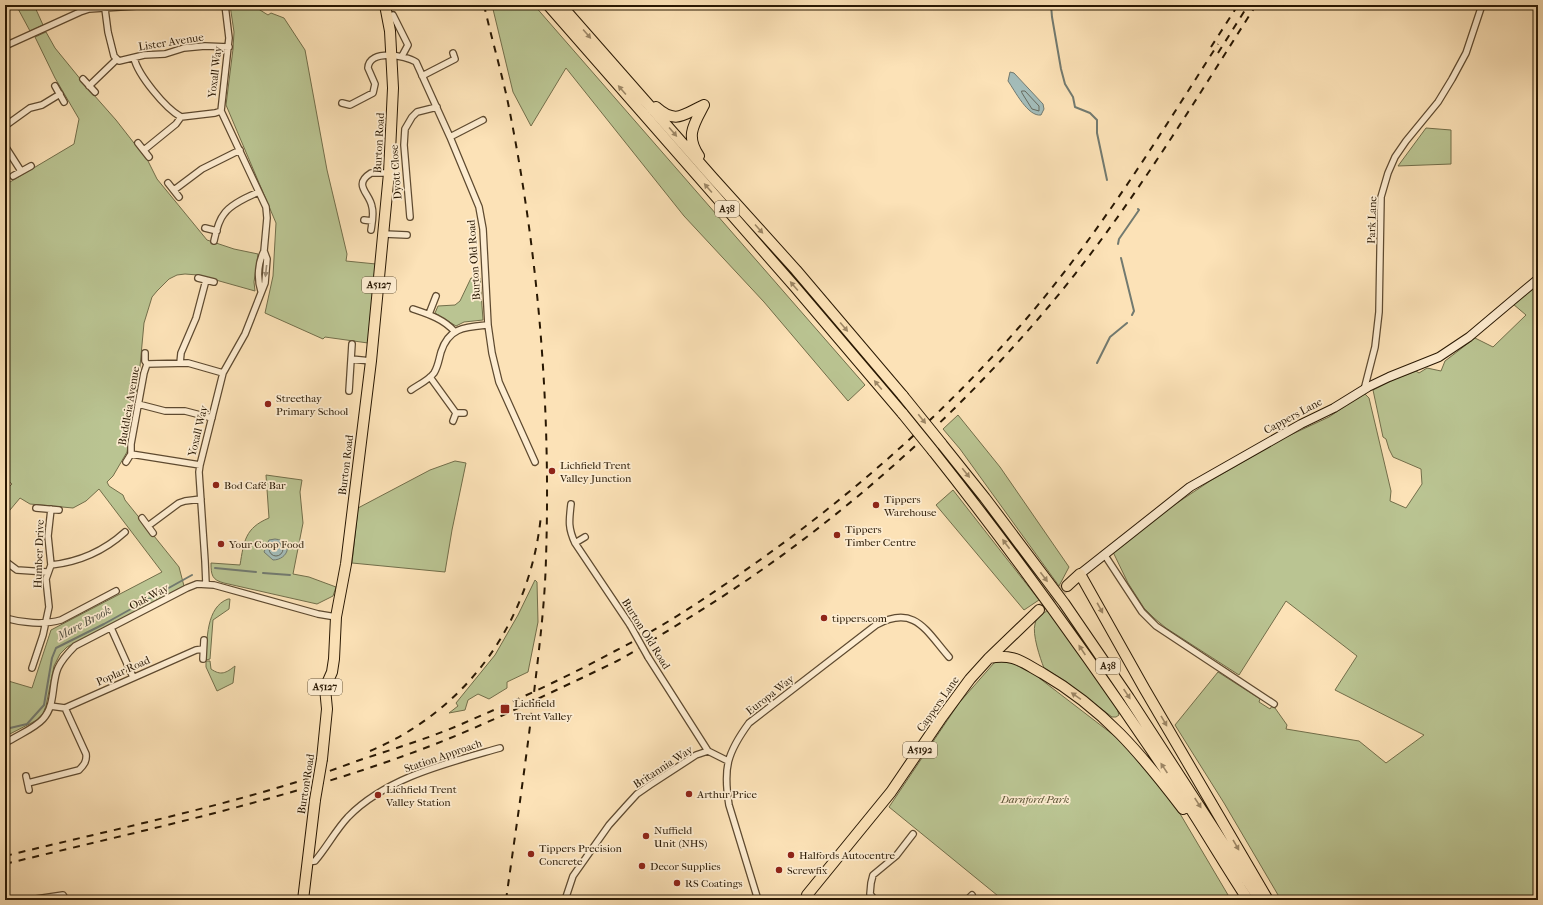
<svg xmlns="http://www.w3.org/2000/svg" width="1543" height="905" font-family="'IM FELL French Canon',serif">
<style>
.green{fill:#bac492;stroke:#726e4a}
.water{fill:#a3bcb9;stroke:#727a70}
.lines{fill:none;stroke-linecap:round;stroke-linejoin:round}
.shore{stroke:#666a5e;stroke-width:1}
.stream{stroke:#727a70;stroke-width:2}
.highway-tunnel{stroke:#d2ba93;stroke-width:10;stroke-dasharray:10 5;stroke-linecap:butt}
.street-casing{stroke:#5e4a30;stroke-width:8}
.secondary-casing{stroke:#291803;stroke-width:10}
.highway-casing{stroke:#291803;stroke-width:12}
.street{stroke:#fdecd0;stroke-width:5.5}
.secondary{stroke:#fdecd0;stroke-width:8}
.highway{stroke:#fce2b7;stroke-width:10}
.rail{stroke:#291803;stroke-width:2;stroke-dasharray:7 7;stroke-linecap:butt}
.street-bridge-casing{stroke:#5e4a30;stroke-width:8;stroke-linecap:butt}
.highway-bridge-casing{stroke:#291803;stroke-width:12;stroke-linecap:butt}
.street-bridge{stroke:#fdecd0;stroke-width:5.5}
.highway-bridge{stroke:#fce2b7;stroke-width:10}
.oneway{fill:#9d8766}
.oneway2{fill:#9e8d74}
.poi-dot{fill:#8f2418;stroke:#fdecd0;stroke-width:1.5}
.labels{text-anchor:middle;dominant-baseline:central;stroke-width:3.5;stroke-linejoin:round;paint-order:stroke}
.shield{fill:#fdecd0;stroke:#695840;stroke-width:1}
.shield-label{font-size:10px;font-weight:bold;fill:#291803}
.street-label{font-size:11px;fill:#291803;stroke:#fdecd0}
.poi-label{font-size:11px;fill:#291803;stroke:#fdecd0;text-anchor:start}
.park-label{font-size:11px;font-style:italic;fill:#5c5435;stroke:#fdecd0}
.water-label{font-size:12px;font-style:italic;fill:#545143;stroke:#fdecd0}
</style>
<rect width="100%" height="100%" fill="#fce2b7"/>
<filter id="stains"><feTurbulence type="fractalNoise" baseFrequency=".005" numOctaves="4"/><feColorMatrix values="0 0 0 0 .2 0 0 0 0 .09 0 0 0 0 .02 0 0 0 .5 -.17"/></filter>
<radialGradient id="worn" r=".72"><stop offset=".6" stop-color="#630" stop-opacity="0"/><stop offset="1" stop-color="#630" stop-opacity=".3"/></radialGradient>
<path class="green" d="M16,5H34L43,25L30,31Z
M230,5H252L268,15L271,13L284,18L305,50L327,170L347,254L346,261L376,264L368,343L325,337L323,339L265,313L273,276L276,223L226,105L233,49L234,32Z
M492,5H534L865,385L848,401L764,302L684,216L566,68L531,126L513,92Z
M46,32L55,48L86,86L116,120L148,161L157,179L207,240L234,249L258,254L254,282L255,291L198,275L185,274L177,275L169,279L157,291L152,297L144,323L139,377L127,452L113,476L107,482L109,486L123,495L125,500L179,567L184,586L67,647L60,654L54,666L46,706L43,713L37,720L6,736H5V680L32,688L51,630L162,572L99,489L86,501L73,508L30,504L20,498L5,516V491L12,484L5,478V185L74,144L79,119L55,78L35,37Z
M1426,128L1451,130V164L1398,166Z
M471,278H480L483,320L464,322L456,326L435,313L438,306L455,305L460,301Z
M1538,284V900H1281L1224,803L1175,725L1218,672L1260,699L1259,702L1270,709L1272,706L1275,708L1287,725L1286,729L1359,741L1386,763L1424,735L1335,690L1357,656L1286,601L1239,675L1166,628L1154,618L1144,608L1128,583L1113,552L1171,507L1210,481L1286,437L1329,417L1364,393L1369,398L1391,491L1390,501L1406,508L1422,484L1421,469L1393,457L1389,449L1386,439L1383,437L1373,390L1395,379L1416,371L1419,373L1427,368L1441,371L1445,361L1475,338L1493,347L1526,315L1513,304Z
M958,415L1000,467L1069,567L1059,586L960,449L943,429Z
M455,461L466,463L452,530L445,572L352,563L358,508L430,470Z
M266,475L302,480L300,492L303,523L293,574L309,577L336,587L333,596L317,604L224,583C212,580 211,575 211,563L240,565C244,541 245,528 269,518Z
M953,490L1039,600L1024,610L936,505Z
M535,580L537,582L538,622L528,672L507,682V688L489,699L478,694L468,700L465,710L449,713L458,706L456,703L495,655L518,615Z
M228,599H230L229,609L213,620L210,659L206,660C207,640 206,607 228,599Z
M1048,610L1116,706L1119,715L1116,717H1112L1065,681L1044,668C1040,658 1032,634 1035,624C1036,617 1043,614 1048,610Z
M1002,660L1013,662L1034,674L1116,737L1166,790L1231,900H1003L889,807L959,703L994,663Z
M206,661H210L211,669C221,676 226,673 235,666L233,683L217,691L206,667Z"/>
<path class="water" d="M1010,72L1014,73L1043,104L1044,109L1041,115C1028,117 1015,91 1008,81Z
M275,539C295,541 288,560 273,560L264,552L269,540Z"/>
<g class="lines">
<path class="shore" d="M1022,91H1025L1039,106V111L1032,109L1022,93Z
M269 549a7 7 0 1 1 14 0a7 7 0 1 1-14 0Z"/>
<path class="stream" d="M1051,5L1052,17L1061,69L1065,84L1073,97L1075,107L1090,113L1097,120V133L1107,180
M1118,244L1119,239L1139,210L1138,209
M1121,258L1134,311L1132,315
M1097,363L1110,337L1127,323
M215,568L256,572
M263,573L290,575
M5,726L10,728L27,724L44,705L52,658L56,648L104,624L192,575"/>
<path class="highway-tunnel" d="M1039,610L1067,586"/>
<defs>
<path id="street" d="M105,9L108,32L114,56L119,61L144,55L165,54L184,48L205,46L229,47
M393,15L408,45L402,56
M5,46L80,12L89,9L152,5
M134,58C138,75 165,108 181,117
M422,76L455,59L453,53
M83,79L95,92
M55,86L64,102
M89,86L116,60
M342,103L350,105L373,93L375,84L368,68C369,49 405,55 416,62L450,137L479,207L483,229L488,325L492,353L499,382L535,462
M5,126L30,108L42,105L60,94
M450,137L483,120
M138,143L149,157
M5,146L21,171
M144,150L176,124L181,117L215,113L221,111
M13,176L31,166
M168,183L179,197
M174,190L202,169L240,150
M410,217L404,145L405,129L412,117L417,112L437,107
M364,220L372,221
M205,228L217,231
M371,230C372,223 374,214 372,207C370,193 352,185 371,173H389
M384,234L407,235
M214,241C216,232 218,221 224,214C230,205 249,196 259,192
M198,278L214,282
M261,291C257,278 258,263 264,251
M413,309C428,314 444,319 455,332
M429,314L436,296
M351,359L371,361
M180,363L181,353L196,318L206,280
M147,364L188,363L223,373
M430,377L456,413
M411,390C418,385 429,380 434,373C438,367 439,359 441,352C449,327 466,327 488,325
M1364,390L1375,347L1379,312L1381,197L1388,173L1395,157L1406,141L1438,102L1452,79L1466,53L1482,5
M349,391L352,344
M138,404L165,411H185L212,418
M453,421L456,413H464
M131,454L200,465
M126,462L131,454V444L144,373L147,364L145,361V353
M571,504C569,521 568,528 575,543L630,625
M36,508L59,510
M142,518L153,533
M148,526L179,503L185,501L201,499
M575,543L585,537
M1104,554L1142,612L1156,626L1274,704
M5,561L17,570L47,572
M51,565C79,562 104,551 125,532
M206,584L205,561L199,472L200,465L223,373L245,334L265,283L267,259L264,251L267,218L266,207L221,111L229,38L225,5
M5,618C22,623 44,625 61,620L116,591
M111,628L133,677
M648,657L708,751L728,761
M203,659L204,640
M32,668L43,635L49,607L46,579L51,565L48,536L51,509
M50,706L65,708L196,650L203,649
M5,741H9C20,734 35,728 43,719C56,705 51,684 58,668C62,659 68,653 75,646L187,588L197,584L214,585L318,614L336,617
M26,776L29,790
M28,783L79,770C84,765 87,761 86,754L65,708
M307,862L315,861C327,847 335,831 348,817C387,777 448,763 500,748
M29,900L63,895L66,900
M565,900L573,876L609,825L626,806L637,794L650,785L696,755L708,751
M758,900L729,805C723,768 727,753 749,723L876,625C915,604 926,631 949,657
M875,900L870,894L871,883L873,875L896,856L913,834
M967,900L972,895"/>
<path id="secondary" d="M1080,574L1190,487L1301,424L1334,408L1368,387L1389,377L1439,357L1469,337L1538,279"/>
<path id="highway" d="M548,5L795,287L903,414
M561,5L713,178L796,270L903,396
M656,107C676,125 684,114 704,105
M699,156C685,136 694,124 704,105
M941,443L985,498L1064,603L1129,698L1260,900
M933,451C1014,553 1090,659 1163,767C1193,810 1219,856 1248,900
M1067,586L1080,574L1144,688L1268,900
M989,658C1013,653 1022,662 1042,673C1104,709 1141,754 1183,809
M322,759L327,709L325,688L332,672L334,659L336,617L346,564L371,361L389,173L393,88L390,31L385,5
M303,900L315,800
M806,900L807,895L891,792L942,717L970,679L989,658L1039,610"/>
</defs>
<use href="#street" class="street-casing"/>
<use href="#secondary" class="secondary-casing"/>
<use href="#highway" class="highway-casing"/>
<use href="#street" class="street"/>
<use href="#secondary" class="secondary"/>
<use href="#highway" class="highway"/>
<path class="rail" d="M484,5C491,36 500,67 507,98C538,249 551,403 546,558C545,600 540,642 535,684C527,756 516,828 506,900
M1211,47L1238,5
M1218,53L1247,7
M370,751C468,710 531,620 541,515
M5,856C103,832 203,811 300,781C319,775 338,768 357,761C393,749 430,738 464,723C515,701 567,677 615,651C665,626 712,594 757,562C856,492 947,411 1027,318C1099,234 1158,138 1218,44
M5,864C136,832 268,804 395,759C447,741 498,718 548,694C571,683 595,672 619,660C642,647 664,633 687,619C824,535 946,428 1050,305C1128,212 1191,107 1256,5"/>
<defs>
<path id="street-bridge" d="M630,625L648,657"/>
<path id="highway-bridge" d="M903,396L941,443
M903,414L933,451
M315,800L322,759"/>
</defs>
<use href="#street-bridge" class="street-bridge-casing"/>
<use href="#highway-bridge" class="highway-bridge-casing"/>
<use href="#street-bridge" class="street-bridge"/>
<use href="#highway-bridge" class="highway-bridge"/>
</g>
<defs><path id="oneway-solid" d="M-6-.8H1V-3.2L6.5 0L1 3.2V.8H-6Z"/></defs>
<g class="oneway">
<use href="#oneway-solid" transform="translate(587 34) rotate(49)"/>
<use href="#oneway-solid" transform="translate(622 90) rotate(-131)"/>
<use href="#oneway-solid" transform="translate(673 132) rotate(49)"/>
<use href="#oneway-solid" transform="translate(708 188) rotate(-131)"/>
<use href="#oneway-solid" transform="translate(759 229) rotate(48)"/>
<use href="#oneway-solid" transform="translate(794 286) rotate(-131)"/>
<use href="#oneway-solid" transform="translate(844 327) rotate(50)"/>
<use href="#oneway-solid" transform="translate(878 385) rotate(-130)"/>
<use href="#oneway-solid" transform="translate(922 419) rotate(51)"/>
<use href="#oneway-solid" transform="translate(966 473) rotate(51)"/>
<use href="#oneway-solid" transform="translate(1006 544) rotate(-127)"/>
<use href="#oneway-solid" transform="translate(1044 577) rotate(53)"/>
<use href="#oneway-solid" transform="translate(1100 608) rotate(61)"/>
<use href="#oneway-solid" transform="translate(1082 650) rotate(-124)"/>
<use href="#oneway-solid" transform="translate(1127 694) rotate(56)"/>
<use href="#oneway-solid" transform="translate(1076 696) rotate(-145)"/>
<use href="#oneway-solid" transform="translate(1164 721) rotate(60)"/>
<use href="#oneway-solid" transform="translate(1164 768) rotate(-124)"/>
<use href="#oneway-solid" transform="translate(1198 803) rotate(57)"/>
<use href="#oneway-solid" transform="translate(1236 845) rotate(60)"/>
</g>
<use class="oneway2" href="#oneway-solid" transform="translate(266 271) rotate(96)"/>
<g class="poi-dot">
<circle cx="268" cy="404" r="4"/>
<circle cx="552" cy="471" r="4"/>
<circle cx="216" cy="485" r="4"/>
<circle cx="876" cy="505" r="4"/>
<circle cx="837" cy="535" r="4"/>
<circle cx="221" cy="544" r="4"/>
<circle cx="824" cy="618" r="4"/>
<rect x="500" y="704" width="10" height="10" rx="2"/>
<circle cx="689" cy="794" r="4"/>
<circle cx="378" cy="795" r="4"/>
<circle cx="646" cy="836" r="4"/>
<circle cx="531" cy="854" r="4"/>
<circle cx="791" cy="855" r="4"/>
<circle cx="642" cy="866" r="4"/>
<circle cx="779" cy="870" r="4"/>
<circle cx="677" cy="883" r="4"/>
</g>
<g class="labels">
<g class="shield">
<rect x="715" y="201" width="24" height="16" rx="3"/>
<rect x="362" y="277" width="34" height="16" rx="3"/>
<rect x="1096" y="658" width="24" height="16" rx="3"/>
<rect x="308" y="679" width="34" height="16" rx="3"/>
<rect x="903" y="742" width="34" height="16" rx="3"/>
</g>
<g class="shield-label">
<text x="727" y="209">A38</text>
<text x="379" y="285">A5127</text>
<text x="1108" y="666">A38</text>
<text x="325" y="687">A5127</text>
<text x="920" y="750">A5192</text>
</g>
<g class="street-label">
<text transform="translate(171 42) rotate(-9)">Lister Avenue</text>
<text transform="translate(215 72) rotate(-83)">Yoxall Way</text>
<text transform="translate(379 143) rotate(-87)">Burton Road</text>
<text transform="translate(396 172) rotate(-94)">Dyott Close</text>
<text transform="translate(1372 220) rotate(-88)">Park Lane</text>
<text transform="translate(474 260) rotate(-94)">Burton Old Road</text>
<text transform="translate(129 406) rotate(-80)">Buddleia Avenue</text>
<text transform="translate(1293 416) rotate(-28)">Cappers Lane</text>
<text transform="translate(198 431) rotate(-76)">Yoxall Way</text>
<text transform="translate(346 465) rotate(-83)">Burton Road</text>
<text transform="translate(39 554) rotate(-88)">Humber Drive</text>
<text transform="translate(149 597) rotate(-28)">Oak Way</text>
<text transform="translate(646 634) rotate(58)">Burton Old Road</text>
<text transform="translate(123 671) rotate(-24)">Poplar Road</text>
<text transform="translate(770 695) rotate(-38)">Europa Way</text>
<text transform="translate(938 704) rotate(-55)">Cappers Lane</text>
<text transform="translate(443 756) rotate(-19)">Station Approach</text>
<text transform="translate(663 767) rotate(-33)">Britannia Way</text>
<text transform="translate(306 784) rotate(-81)">Burton Road</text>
</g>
<g class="poi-label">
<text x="276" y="398">Streethay<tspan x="276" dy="13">Primary School</tspan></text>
<text x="560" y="465">Lichfield Trent<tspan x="560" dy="13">Valley Junction</tspan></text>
<text x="224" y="485">Bod Café Bar</text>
<text x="884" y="499">Tippers<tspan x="884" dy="13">Warehouse</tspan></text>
<text x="845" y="529">Tippers<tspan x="845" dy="13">Timber Centre</tspan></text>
<text x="229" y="544">Your Coop Food</text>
<text x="832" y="618">tippers.com</text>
<text x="514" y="703">Lichfield<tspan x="514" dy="13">Trent Valley</tspan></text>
<text x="386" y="789">Lichfield Trent<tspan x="386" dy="13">Valley Station</tspan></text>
<text x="697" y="794">Arthur Price</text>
<text x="654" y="830">Nuffield<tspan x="654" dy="13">Unit (NHS)</tspan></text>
<text x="539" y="848">Tippers Precision<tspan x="539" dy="13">Concrete</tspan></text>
<text x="799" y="855">Halfords Autocentre</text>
<text x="650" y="866">Decor Supplies</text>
<text x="787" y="870">Screwfix</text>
<text x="685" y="883">RS Coatings</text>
</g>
<g class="park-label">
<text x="1035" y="799">Darnford Park</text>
</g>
<g class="water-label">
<text transform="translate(84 623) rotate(-28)">Mare Brook</text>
</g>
</g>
<rect width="1543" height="905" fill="none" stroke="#fce2b7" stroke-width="20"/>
<rect x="6" y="6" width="1531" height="893" fill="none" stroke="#291803" stroke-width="2"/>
<rect x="10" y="10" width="1523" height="885" fill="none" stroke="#291803"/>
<rect width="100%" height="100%" filter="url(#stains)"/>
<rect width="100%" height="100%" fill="url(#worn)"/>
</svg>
